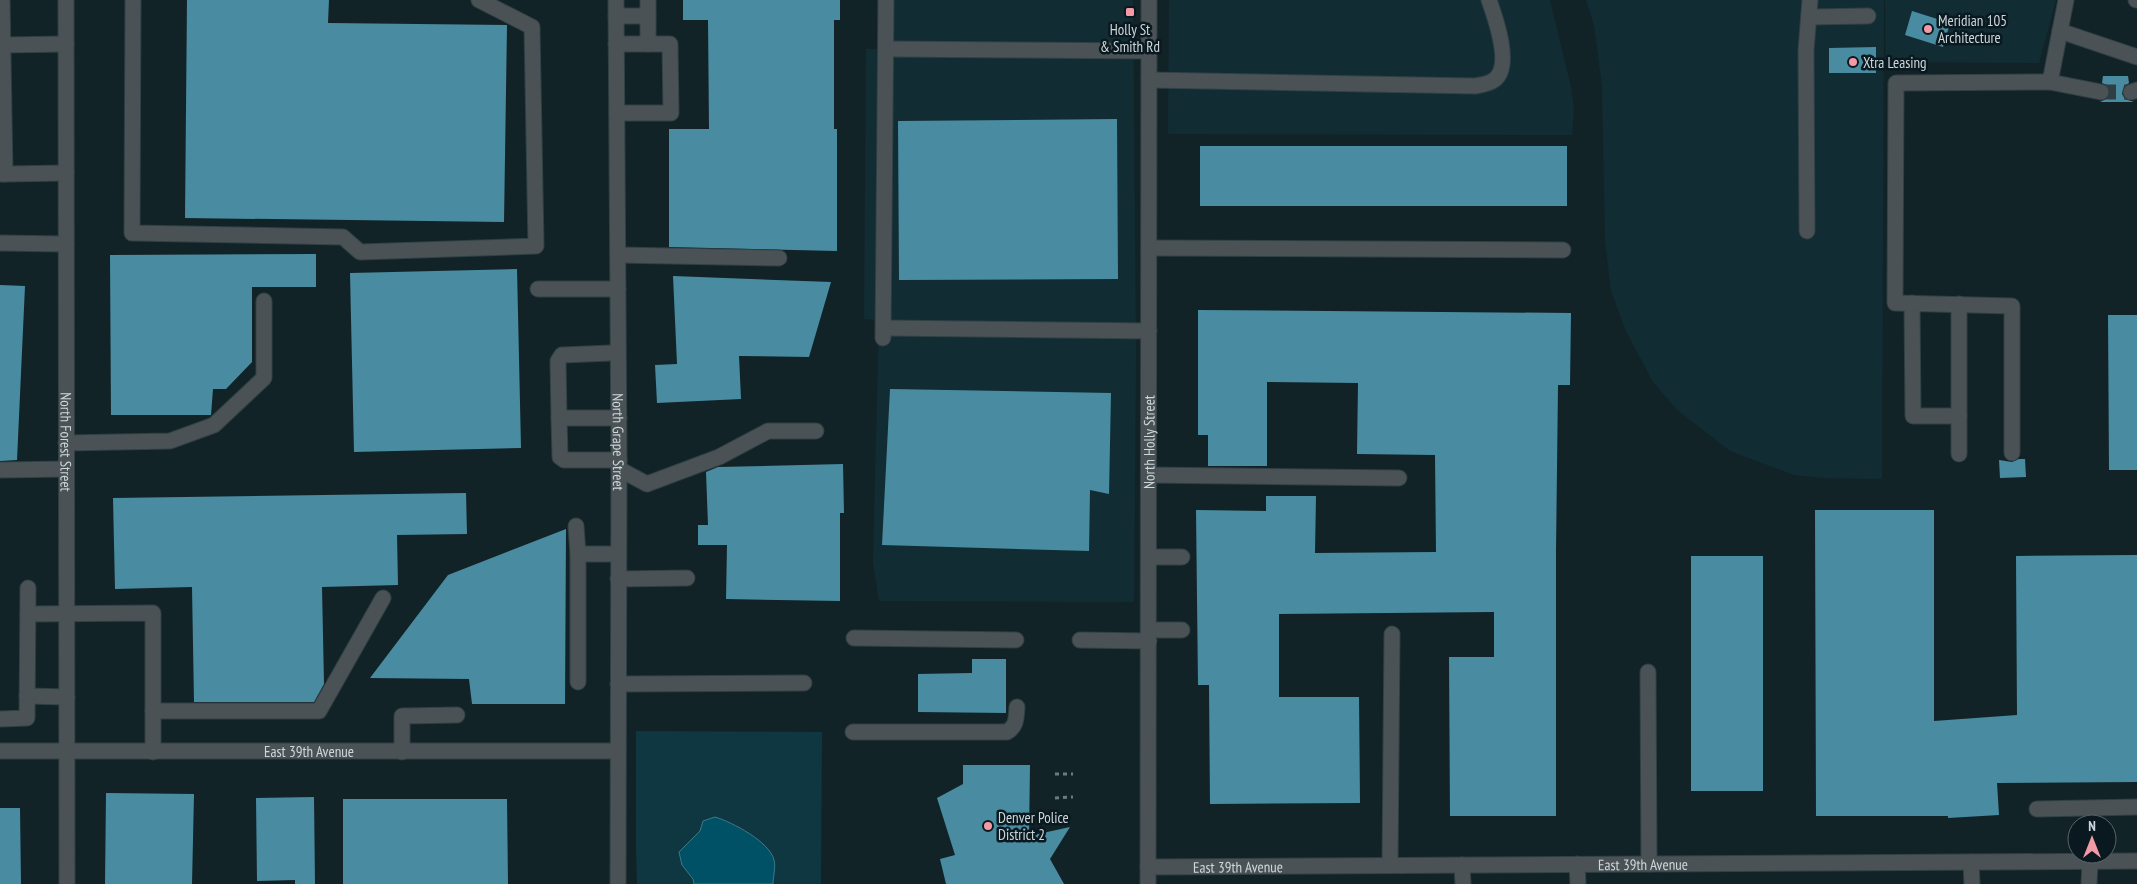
<svg xmlns="http://www.w3.org/2000/svg" width="2137" height="884" font-family="'PT Sans Narrow',sans-serif">
<style>
.built{fill:#122c34}
.green{fill:#0f3742}
.water{fill:#005165;stroke:#3e7988}
.building{fill:#498ca1}
.lines{fill:none;stroke-linecap:round;stroke-linejoin:round}
.minor-tunnel{stroke:#2e3e43;stroke-width:15;stroke-dasharray:15 8;stroke-linecap:butt}
.minor-casing{stroke:#304045;stroke-width:17}
.path{stroke:#6d7a7f;stroke-width:3;stroke-dasharray:4 4;stroke-linecap:butt}
.minor{stroke:#4a5255;stroke-width:15}
.poi-dot{fill:#f49aa6;stroke:#09191f;stroke-width:2}
.labels{text-anchor:middle;dominant-baseline:central;stroke-width:5;stroke-linejoin:round;paint-order:stroke}
.poi-label{font-size:15px;fill:#cdd7db;stroke:#09191f;text-anchor:start}
.street-label{font-size:15px;fill:#cdd7db;stroke:#09191f}
</style>
<rect width="100%" height="100%" fill="#122328"/>
<path class="built" d="M877,0H1133L1136,355L1134,602L879,601L873,563L879,320L864,319L866,49H877Z
M1169,0H1550L1571,87L1574,110L1572,135L1168,134Z
M1586,0H1884L1882,479L1822,478L1794,475L1730,451L1676,409L1653,382L1626,331L1611,291L1605,240L1602,86L1594,25Z
M1885,0H2056L2039,63L1886,62Z"/>
<path class="green" d="M636,731L822,732L821,884H637L636,846Z"/>
<path class="water" d="M715,817C732,822 770,842 774,860C776,867 773,877 773,884H694L693,879L682,865L679,852L700,831L703,821Z"/>
<path class="building" d="M187,0H329L328,23L507,25L504,222L185,218Z
M683,0H840V20H834V129H837V251L669,247V129H709L708,20H683Z
M1912,11L1950,23L1943,47L1905,35Z
M1876,47V73H1829V48Z
M2103,76H2128L2129,83L2124,86L2122,94L2125,99L2134,102H2100L2108,98L2110,93L2107,85L2102,83Z
M1117,119L1118,279L899,280L898,121Z
M1200,146H1567V206H1200Z
M316,254V287H252V362L226,389H213L211,415H111L110,255Z
M517,269L521,448L354,452L350,273Z
M673,276L831,282L809,357L739,356L741,399L657,403L655,365L677,364Z
M0,285L25,286L17,460L0,461Z
M1198,310L1571,313L1570,385H1558L1556,551V816H1450L1449,657H1494V612L1279,614V697H1359L1360,803L1210,804L1209,685H1198L1196,510L1266,511V496H1316L1315,553L1436,552L1435,455L1357,454L1358,383L1267,382V466H1208V435H1198Z
M2108,315H2137V470H2109Z
M890,389L1111,393L1109,494L1090,490L1089,551L882,545Z
M2019,459H2025L2026,477L2000,478L1999,460L2012,462Z
M843,464L844,513H840V601L726,599L727,545H698V525H708L706,472L718,467Z
M466,493L467,534L397,535L398,585L322,587L324,684L314,702H194L192,587L115,589L113,498Z
M1815,510H1934V721L2017,715L2016,556L2137,555V782L1997,783L1999,815L1948,818V816H1816Z
M566,529L565,704H472L469,679L370,678L448,575Z
M1691,556H1763V791H1691Z
M972,659H1006V713L918,712V674L972,673Z
M963,765H1030L1029,836L1070,827L1050,859L1064,884H946L940,859L955,855L937,798L963,784Z
M106,793L194,794L192,884H105Z
M314,797L315,884H295V880L257,881L256,798Z
M343,799H507L508,884H343Z
M0,808H20L21,884H0Z"/>
<g class="lines">
<path class="minor-tunnel" d="M2101,92H2131"/>
<defs>
<g id="minor">
<path id="s1" d="M66,0L67,884"/>
<path d="M133,0L132,233L343,237L360,252L536,246L532,27L479,0"/>
<path id="s2" d="M616,0L619,460L618,884"/>
<path d="M2136,0H2137"/>
<path d="M616,16H648"/>
<path d="M1809,17L1868,16"/>
<path d="M2060,31L2137,57"/>
<path d="M616,44H670L671,113H617"/>
<path d="M648,44V0"/>
<path d="M3,45L66,44"/>
<path d="M886,49L1149,51"/>
<path d="M1149,80L1475,86C1481,85 1489,84 1494,80C1513,67 1495,17 1489,0"/>
<path d="M2050,82L2101,92"/>
<path d="M2131,92L2137,90"/>
<path d="M0,174H5L2,0"/>
<path d="M5,174L66,173"/>
<path d="M1807,231L1806,50L1810,0"/>
<path d="M0,243L66,244"/>
<path d="M1149,248L1563,250"/>
<path d="M618,255L779,258"/>
<path d="M538,289H618"/>
<path d="M1912,303L1913,416H1959"/>
<path d="M884,328L1149,331"/>
<path d="M883,338L886,0"/>
<path d="M611,353L562,355L558,361L559,418H619"/>
<path d="M559,418L560,457L564,460H619"/>
<path d="M66,443L170,441L214,425L264,378V301"/>
<path d="M2012,453V306L1895,303L1896,83L2050,82L2066,0"/>
<path d="M1959,454V304"/>
<path d="M619,469L647,484L719,457L768,431H816"/>
<path d="M0,470L66,469"/>
<path d="M1149,475L1399,478"/>
<path d="M576,526L578,554V682"/>
<path d="M578,554H617"/>
<path d="M1149,557H1182"/>
<path d="M618,579L687,578"/>
<path d="M28,614L153,613V752"/>
<path d="M1149,630H1182"/>
<path d="M854,638L1016,640"/>
<path d="M1080,640L1149,641"/>
<path d="M1648,672L1649,864"/>
<path d="M618,684L804,683"/>
<path d="M27,696L67,697"/>
<path d="M153,711H319L383,598"/>
<path d="M0,719L27,718L28,588"/>
<path d="M853,732H1007C1017,726 1016,718 1017,707"/>
<path id="s3" d="M0,751H618"/>
<path d="M402,752V716L457,715"/>
<path d="M2037,809L2137,807"/>
<path d="M1971,862L1972,884"/>
<path d="M1577,864L1578,884"/>
<path d="M1390,865L1392,634"/>
<path d="M1462,865L1463,884"/>
<path id="s4" d="M1148,867L2137,861"/>
<path id="s5" d="M1148,884L1149,0"/>
<path d="M2089,884L2090,861"/>
</g>
</defs>
<use href="#minor" class="minor-casing"/>
<path class="path" d="M1055,774H1073
M1055,798L1073,797"/>
<use href="#minor" class="minor"/>
</g>
<g class="poi-dot">
<rect x="1125" y="7" width="10" height="10" rx="2.5"/>
<circle cx="1928" cy="29" r="5"/>
<circle cx="1853" cy="62" r="5"/>
<circle cx="988" cy="826" r="5"/>
</g>
<g class="labels">
<g class="poi-label">
<text x="1938" y="20">Meridian 105<tspan x="1938" dy="17">Architecture</tspan></text>
<text x="1130" y="29" text-anchor="middle">Holly St<tspan x="1130" dy="17">&amp; Smith Rd</tspan></text>
<text x="1863" y="62">Xtra Leasing</text>
<text x="998" y="817">Denver Police<tspan x="998" dy="17">District 2</tspan></text>
</g>
<g class="street-label">
<text stroke="none"><textPath href="#s1" startOffset="442">North Forest Street</textPath></text>
<text stroke="none"><textPath href="#s2" startOffset="442">North Grape Street</textPath></text>
<text stroke="none"><textPath href="#s5" startOffset="442">North Holly Street</textPath></text>
<text stroke="none"><textPath href="#s3" startOffset="309">East 39th Avenue</textPath></text>
<text stroke="none"><textPath href="#s4" startOffset="495">East 39th Avenue</textPath></text>
<text stroke="none"><textPath href="#s4" startOffset="90">East 39th Avenue</textPath></text>
</g>
</g>
<g transform="translate(2092 839)"><circle r="24" fill="#09191f" stroke="#57656a"/>
<path d="M0-4L9 19L0 12L-9 19Z" fill="#f49aa6"/>
<text y="-8" font-size="14" font-weight="bold" text-anchor="middle" fill="#cdd7db">N</text>
</g>
</svg>
